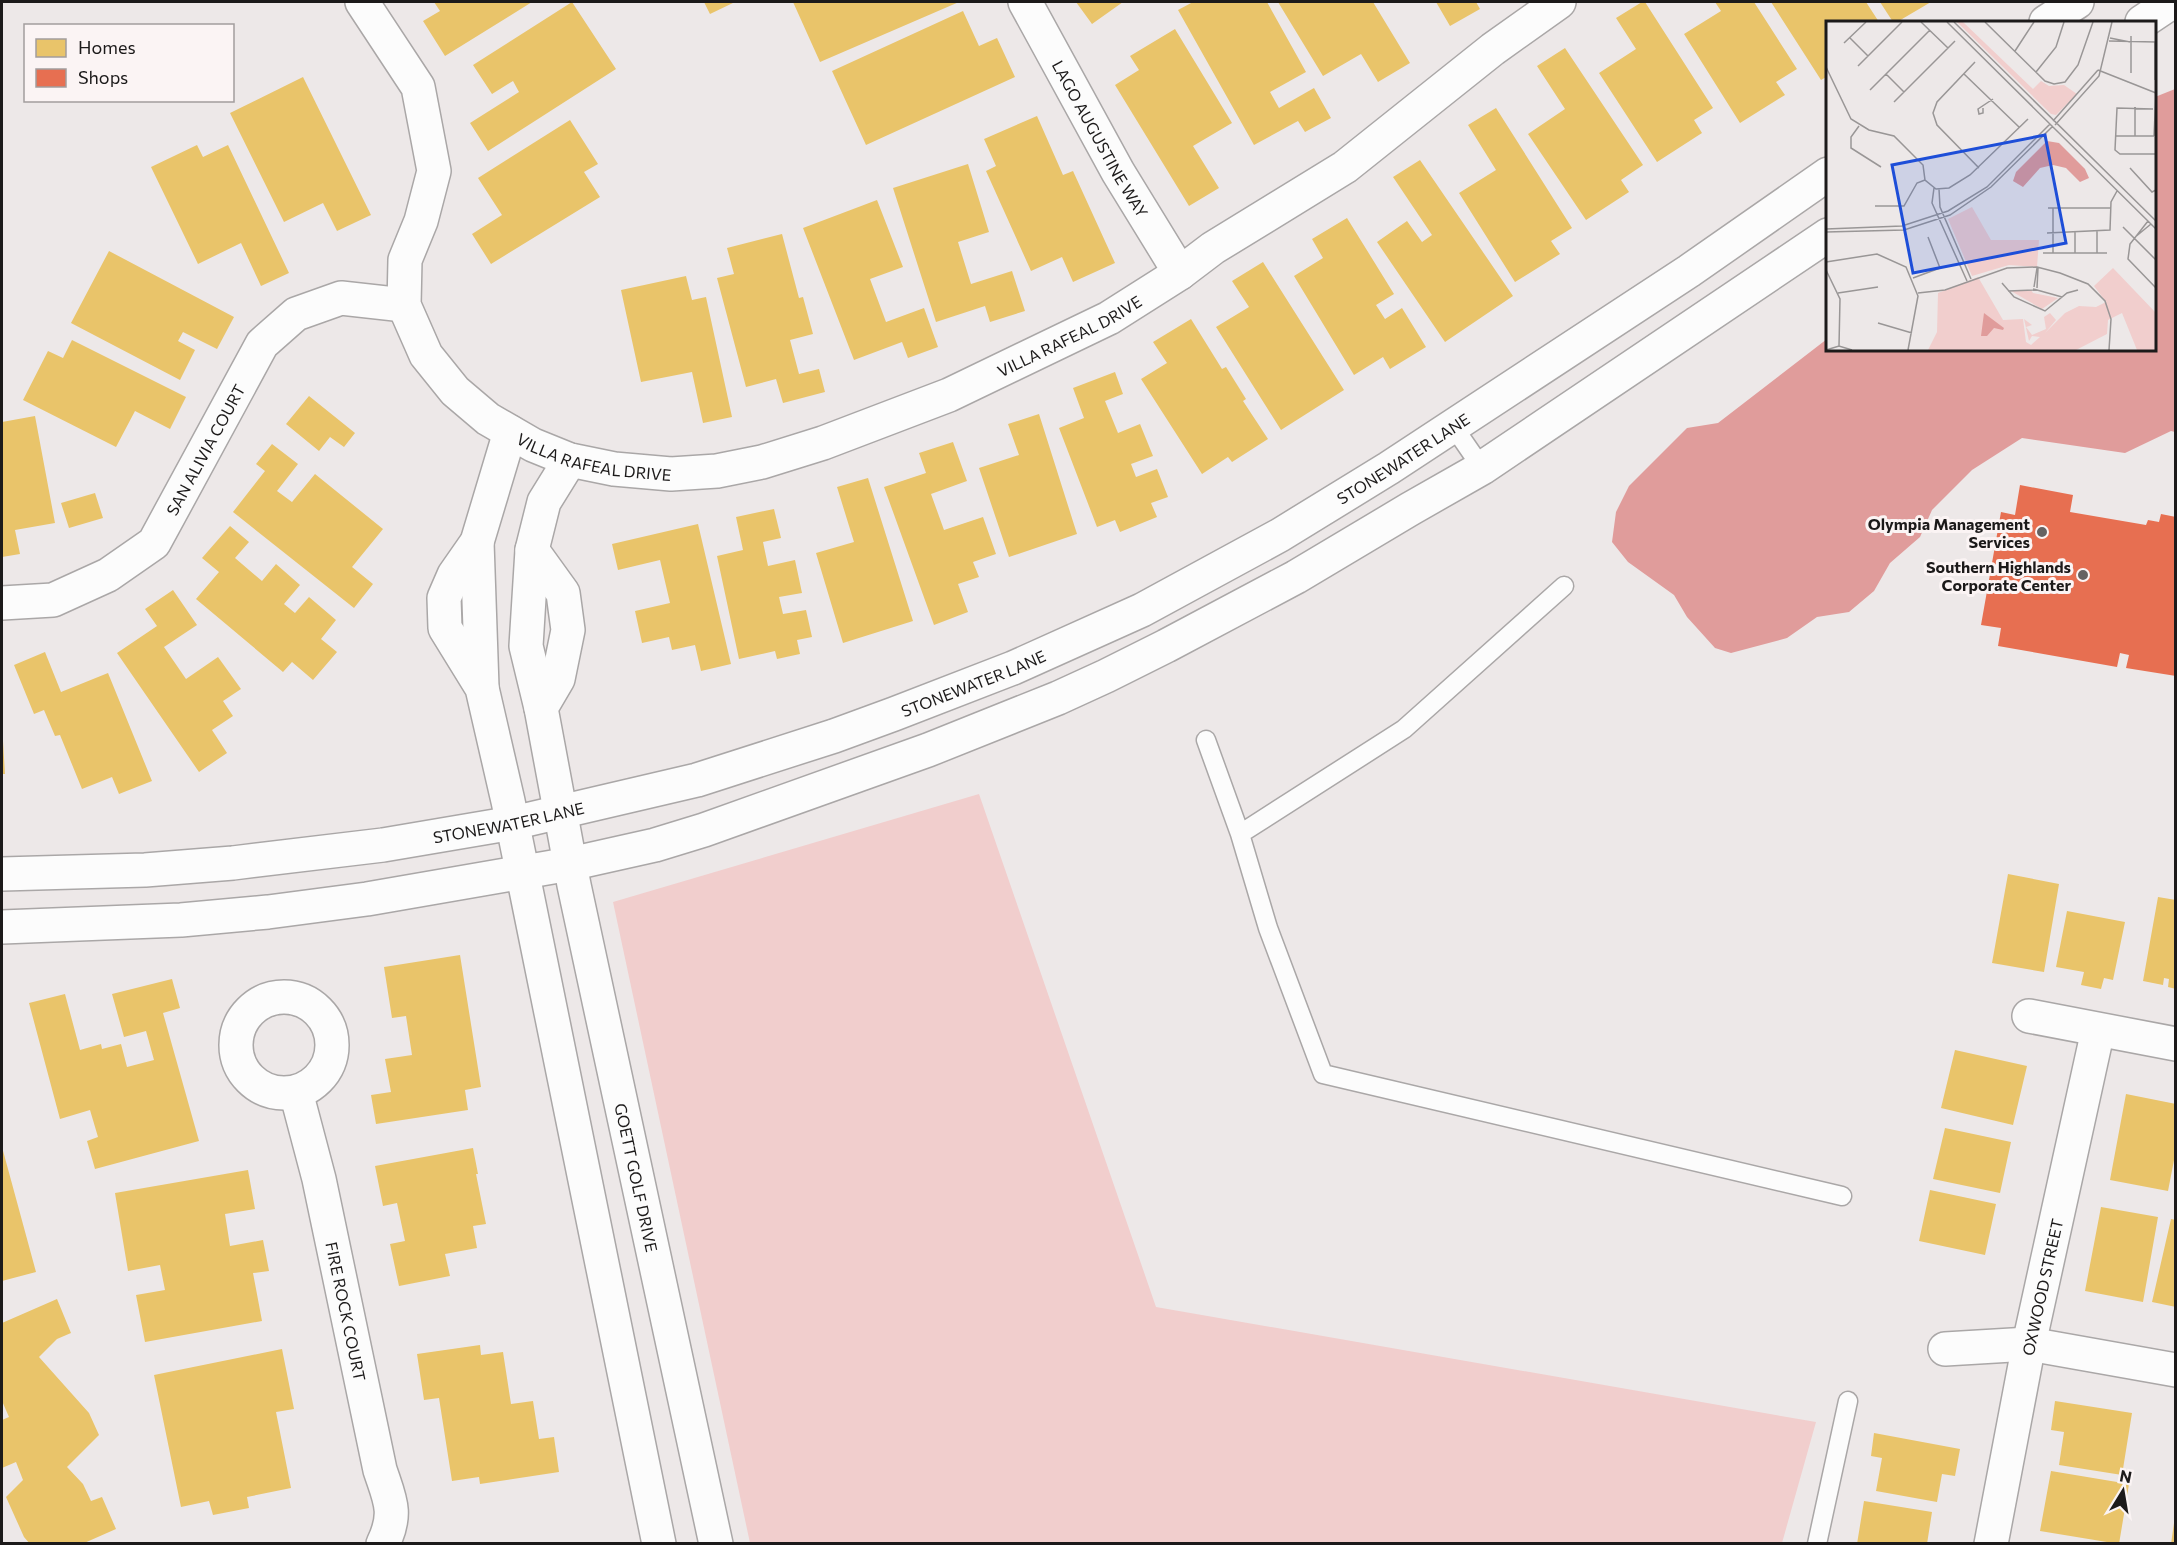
<svg xmlns="http://www.w3.org/2000/svg" width="2177" height="1545" font-family="Commissioner,sans-serif">
<style>
.green{fill:#f1cecd}
.water{fill:#e09c9b}
.homes{fill:#e9c46a}
.shops{fill:#e76f51}
.lines{fill:none;stroke-linecap:round;stroke-linejoin:round}
.lane-casing{stroke:#aaa7a7;stroke-width:21}
.street-casing{stroke:#aaa7a7;stroke-width:36}
.lane{stroke:#fcfcfc;stroke-width:18}
.street{stroke:#fcfcfc;stroke-width:33}
.poi-dot{fill:#656262;stroke:#fbf4f4;stroke-width:2}
.labels{text-anchor:middle;dominant-baseline:central;stroke-width:6;stroke-linejoin:round;paint-order:stroke}
.street-label{font-size:16px;fill:#1c1a1a;stroke:#fbf4f4}
.poi-label{font-size:16px;font-weight:bold;fill:#1c1a1a;stroke:#fbf4f4;text-anchor:end}
.inset-road{fill:none;stroke:#999696;stroke-width:1.5}
.view{fill:#1d4ed8;fill-opacity:0.15;stroke:#1d4ed8;stroke-width:3}
.inset-edge{fill:none;stroke:#1c1a1a;stroke-width:3}
</style>
<rect width="100%" height="100%" fill="#ede8e8"/>
<path class="green" d="M979,794L1156,1307L1816,1422L1782,1543H750L613,902Z"/>
<path class="water" d="M2175,89V432L2171,431L2125,453L2022,438L1972,470L1932,510L1920,537L1890,563L1874,591L1849,612L1817,617L1787,638L1731,653L1715,648L1687,617L1674,595L1628,562L1612,542L1616,512L1629,486L1687,428L1718,423L1827,339L1828,350H2154L2155,97Z"/>
<path class="homes" d="M434,2H532L445,56L423,21L440,11Z
M572,2L616,69L488,151L470,123L519,92L513,81L492,94L473,65Z
M704,2H735L710,14Z
M793,2H959L820,62Z
M1076,2H1123L1092,24Z
M1193,2H1246L1247,3L1267,2L1306,72L1270,92L1279,108L1314,88L1331,118L1305,132L1298,121L1254,145L1178,10Z
M1278,2H1373L1410,63L1378,82L1361,54L1323,76Z
M1436,2H1476L1480,9L1450,26Z
M1642,2H1645L1713,108L1694,120L1702,133L1657,162L1599,73L1636,49L1616,18Z
M1715,2H1754L1797,69L1776,82L1785,95L1740,123L1684,34L1721,11Z
M1771,2H1866L1879,22H1828V76L1821,80Z
M1880,2H1931L1897,22H1893Z
M963,11L979,46L997,38L1015,77L866,145L832,71Z
M1175,29L1232,123L1193,146L1219,188L1189,206L1115,85L1139,70L1130,56Z
M1565,48L1643,165L1621,180L1629,192L1586,220L1528,134L1565,109L1537,66Z
M303,77L371,215L337,231L323,203L284,222L230,113Z
M1496,108L1572,228L1551,241L1560,254L1515,282L1459,193L1496,170L1468,125Z
M1037,116L1063,175L1073,171L1115,263L1073,282L1062,257L1031,271L986,171L996,166L984,139Z
M570,120L598,164L584,172L600,197L491,264L472,234L502,215L478,178Z
M197,145L203,157L228,145L289,273L261,286L241,243L198,264L151,167Z
M1420,160L1513,296L1445,342L1377,242L1407,221L1422,242L1432,235L1393,177Z
M968,164L989,232L958,242L971,284L1012,271L1025,311L990,322L985,306L936,322L893,188Z
M877,200L903,267L870,279L886,322L924,308L938,347L908,358L902,342L854,360L803,228Z
M1347,218L1394,294L1376,305L1385,319L1402,308L1426,347L1390,369L1383,357L1354,375L1294,276L1323,258L1312,239Z
M782,234L799,298L803,297L813,334L790,340L799,374L819,369L825,392L783,403L776,379L746,387L717,278L734,274L727,248Z
M109,251L234,317L217,349L183,332L178,341L195,350L180,380L71,323Z
M1263,262L1344,390L1281,430L1216,327L1249,307L1232,281Z
M686,276L692,300L706,297L732,417L703,423L692,372L641,382L621,290Z
M1191,319L1222,369L1226,367L1246,399L1243,401L1268,439L1232,462L1228,457L1202,474L1141,379L1167,363L1153,342Z
M72,340L186,397L170,429L135,411L116,447L23,400L48,351L63,358Z
M1115,372L1123,394L1105,401L1118,433L1140,424L1153,456L1131,464L1136,477L1157,469L1168,497L1151,503L1157,517L1120,532L1115,520L1097,527L1059,428L1084,418L1073,388Z
M309,396L355,433L344,447L330,437L319,451L286,424Z
M1039,414L1077,534L1009,557L979,468L1019,455L1008,424Z
M35,416L55,523L15,530L20,554L2,557V422Z
M953,442L967,481L931,494L944,530L983,517L996,554L973,562L979,577L958,584L968,612L934,625L884,487L926,473L919,453Z
M272,444L298,464L277,491L292,502L315,474L383,529L352,567L373,584L354,608L233,512L265,471L256,464Z
M868,478L913,621L843,643L816,553L854,542L837,487Z
M95,493L103,518L69,528L61,503Z
M774,509L781,538L763,542L768,566L795,560L802,593L779,597L783,614L806,610L812,637L797,640L800,654L777,659L775,651L739,659L717,556L743,550L736,517Z
M698,524L731,664L701,671L695,645L672,650L669,637L642,643L635,611L670,603L660,560L618,570L612,544Z
M230,526L249,542L235,558L262,581L276,564L300,585L284,604L295,613L309,597L336,620L321,639L337,652L313,680L292,662L283,672L196,599L219,572L202,558Z
M173,590L197,625L164,647L186,679L218,657L241,689L223,701L233,716L212,730L227,753L199,772L117,653L157,626L145,609Z
M45,652L61,692L108,673L152,781L119,794L112,777L82,789L60,735L55,736L44,710L34,714L14,665Z
M2,741H3L5,774H2Z
M2008,874L2059,884L2044,972L1992,963Z
M2158,897L2176,900V989L2168,987L2169,979L2164,978L2163,985L2143,981Z
M2067,911L2125,922L2113,980L2104,978L2101,989L2081,985L2084,972L2056,967Z
M460,955L481,1087L465,1090L468,1110L376,1124L371,1095L391,1092L385,1059L412,1055L406,1016L392,1018L384,967Z
M172,979L180,1008L163,1013L199,1141L95,1169L87,1141L98,1137L90,1110L60,1119L29,1003L65,994L80,1050L101,1044L102,1049L121,1044L127,1067L154,1060L146,1031L124,1037L112,994Z
M1955,1050L2027,1066L2013,1125L1941,1108Z
M2126,1094L2176,1104V1150L2168,1191L2110,1180Z
M1945,1128L2011,1142L2000,1193L1933,1179Z
M2,1147L36,1272L2,1281Z
M473,1148L478,1174H476L486,1224L473,1226L477,1248L445,1254L450,1276L399,1286L390,1244L405,1241L397,1203L383,1206L375,1166Z
M248,1170L255,1209L225,1214L230,1246L263,1240L269,1271L253,1273L262,1321L145,1342L136,1295L165,1290L160,1265L128,1271L115,1193Z
M1930,1190L1996,1204L1985,1255L1919,1241Z
M2101,1207L2158,1217L2143,1302L2085,1291Z
M2171,1219L2176,1220V1307L2152,1302Z
M57,1299L71,1333L57,1339L39,1357L89,1413L99,1435L67,1467L83,1484L91,1501L102,1497L116,1529L82,1544H30L24,1537L6,1497L23,1480L16,1462L2,1468V1420L9,1417L2,1401V1323Z
M480,1345L481,1355L503,1352L511,1404L533,1401L539,1439L554,1437L559,1472L480,1484L479,1477L452,1481L439,1398L424,1400L417,1354Z
M282,1349L294,1409L276,1412L291,1488L247,1497L249,1508L213,1515L209,1501L181,1507L154,1375Z
M2055,1401L2132,1413L2122,1475L2059,1465L2064,1432L2051,1430Z
M1874,1433L1960,1449L1955,1476L1942,1474L1937,1502L1876,1491L1882,1458L1871,1456Z
M2051,1471L2129,1484L2119,1544L2040,1531Z
M1864,1501L1932,1512L1927,1544H1857Z
M2174,1523L2176,1544H2171Z"/>
<path class="shops" d="M2020,485L2073,495L2070,512L2146,525L2148,520L2159,522L2161,514L2176,517V676L2126,668L2129,655L2120,653L2117,667L1998,646L2001,628L1981,625L2001,512L2015,515Z"/>
<g class="lines">
<defs>
<path id="lane" d="M1453,426L1482,468
M1206,740L1240,834L1268,928L1323,1074L1842,1196
M1240,834L1404,729L1564,586
M1817,1544L1848,1401"/>
<g id="street">
<path id="s1" d="M362,2L418,87L434,171L421,221L405,260L404,305L426,355L455,391L488,419L533,445L570,460L614,469L671,474L717,471L762,462L823,443L949,395L1109,318L1180,273L1213,248L1345,167L1493,49L1559,2"/>
<path id="s2" d="M1025,2L1118,172L1180,273"/>
<path d="M2046,22L2077,2"/>
<path d="M2142,22L2172,2"/>
<path d="M510,432L477,542L454,575L444,598L445,628L482,688L508,801L659,1544"/>
<path id="s3" d="M570,460L544,502L532,550L563,593L568,630L558,679L541,708L574,885L716,1544"/>
<path d="M477,542L482,687"/>
<path d="M532,550L526,646L541,708"/>
<path id="s4" d="M2,603L53,600L108,575L154,543L262,344L296,314L341,298L404,305"/>
<path id="s5" d="M2,874L145,870L233,863L383,845L513,823L697,780L834,736L894,714L1013,668L1142,610L1280,535L1389,468L1689,271L1828,174"/>
<path d="M2,927L181,920L268,912L367,899L570,864L655,845L704,830L928,750L1058,698L1106,676L1166,646L1296,577L1410,509L1482,468L1828,235"/>
<circle cx="284" cy="1045" r="48"/>
<path d="M2029,1016L2176,1044"/>
<path id="s6" d="M296,1092L319,1179L380,1470C390,1500 398,1513 383,1544"/>
<path d="M1945,1349L2029,1344L2176,1370"/>
<path id="s7" d="M1991,1544L2029,1344L2098,1030"/>
</g>
</defs>
<use href="#lane" class="lane-casing"/>
<use href="#street" class="street-casing"/>
<use href="#lane" class="lane"/>
<use href="#street" class="street"/>
</g>
<g class="poi-dot">
<circle cx="2042" cy="532" r="6"/>
<circle cx="2083" cy="575" r="6"/>
</g>
<g class="labels">
<g class="street-label">
<text stroke="none"><textPath href="#s2" startOffset="156">LAGO AUGUSTINE WAY</textPath></text>
<text stroke="none"><textPath href="#s1" startOffset="1089">VILLA RAFEAL DRIVE</textPath></text>
<text stroke="none"><textPath href="#s4" startOffset="274">SAN ALIVIA COURT</textPath></text>
<text stroke="none"><textPath href="#s1" startOffset="585">VILLA RAFEAL DRIVE</textPath></text>
<text stroke="none"><textPath href="#s5" startOffset="1482">STONEWATER LANE</textPath></text>
<text stroke="none"><textPath href="#s5" startOffset="996">STONEWATER LANE</textPath></text>
<text stroke="none"><textPath href="#s5" startOffset="510">STONEWATER LANE</textPath></text>
<text stroke="none"><textPath href="#s3" startOffset="752">GOETT GOLF DRIVE</textPath></text>
<text stroke="none"><textPath href="#s7" startOffset="262">OXWOOD STREET</textPath></text>
<text stroke="none"><textPath href="#s6" startOffset="225">FIRE ROCK COURT</textPath></text>
</g>
<g class="poi-label">
<text x="2030" y="523">Olympia Management<tspan x="2030" dy="18">Services</tspan></text>
<text x="2071" y="566">Southern Highlands<tspan x="2071" dy="18">Corporate Center</tspan></text>
</g>
</g>
<g transform="translate(1826 21)">
<rect width="330" height="330" fill="#ede8e8"/>
<path d="M131,1H137L207,68L215,60L223,65L238,64L251,73L230,94L225,93ZM146,186L165,219H213L211,246L183,244L146,255L122,198ZM287,247L330,292V329H311L296,292L282,299L281,313L250,329H102L111,311L112,272L152,256L177,299L197,298L200,321L205,324L214,316L206,315L203,320L198,298L206,304L200,306L206,314L220,308L218,296L224,292L230,299L219,312L239,292L253,285L270,286L280,281L268,265ZM205,269L207,272L232,277L216,288L185,270Z" fill="#f1cecd"/>
<path d="M221,120L233,122L259,148L263,157L254,161L240,147L227,144L214,147L197,166L187,160L190,151ZM158,292L178,307L177,309L168,307L161,315H155Z" fill="#e09c9b"/>
<path class="inset-road" d="M95,1L122,27M121,1L330,208M128,1L330,200M159,1L219,60L228,63L239,61L252,44L267,1M24,17L42,35M284,17L304,21M283,20L330,21M18,22L40,1M189,30L208,1M149,41L111,81L107,92L111,104L153,147M32,45L76,1M0,46L25,98L43,109L68,115L97,144L99,159L110,168L123,167L144,154L202,98M272,49L330,72M210,51L230,26L238,1M305,52V15M60,53L78,71M138,53L193,106M329,59V21M44,69L104,9M68,81L129,20M309,86V115M157,87V92L153,93L152,88L167,78M327,88L291,87L289,129L294,133H330M227,100L272,49M229,104L273,55L286,1M33,105L25,116V127L55,146M290,115H328M328,115L330,72M304,147L326,171L330,169M108,167L106,182L141,260M113,168L114,186L145,258M49,185H78L91,162L99,159M222,187H285M322,200L304,223L302,238L330,267M297,206L330,239M0,208L76,205L122,190L161,166L224,103M249,210V232M271,210V232M0,211L78,209L124,194L165,166L227,105M221,212L284,209L285,181L291,170M308,217L325,203M217,232H281M227,232V187M0,241L51,233L80,246L92,275L82,329M0,249L14,278L13,325M87,257L114,247L102,216M176,262L188,276L219,290L241,272L252,269M208,266L211,247M211,267L212,247M211,269L236,276M182,270L211,269L207,268M12,272L52,266M92,272L119,269L181,247L211,246L234,252L262,263L279,280L285,298L283,329M52,302L86,312M0,329L13,325L26,329"/>
<path class="view" d="M219,114L240,222L87,252L66,144Z"/>
<rect width="330" height="330" class="inset-edge"/>
</g>
<rect width="2177" height="1545" fill="none" stroke="#1c1a1a" stroke-width="6"/>
<rect x="24" y="24" width="210" height="78" fill="#fbf4f4" stroke="#a29d9d" stroke-width="1.5"/>
<rect x="36" y="39" width="30" height="18" fill="#e9c46a" stroke="#a29d9d" stroke-width="1.5"/>
<text x="78" y="54" font-size="18" fill="#1c1a1a">Homes</text>
<rect x="36" y="69" width="30" height="18" fill="#e76f51" stroke="#a29d9d" stroke-width="1.5"/>
<text x="78" y="84" font-size="18" fill="#1c1a1a">Shops</text>
<g transform="translate(2123 1491) rotate(11)" stroke="#fbf4f4" stroke-width="4.5" paint-order="stroke">
<path d="M0-4.5L10 22L0 15L-10 22Z" fill="#1c1a1a"/>
<text y="-9" font-size="16" font-weight="bold" text-anchor="middle" fill="#1c1a1a">N</text>
</g>
</svg>
